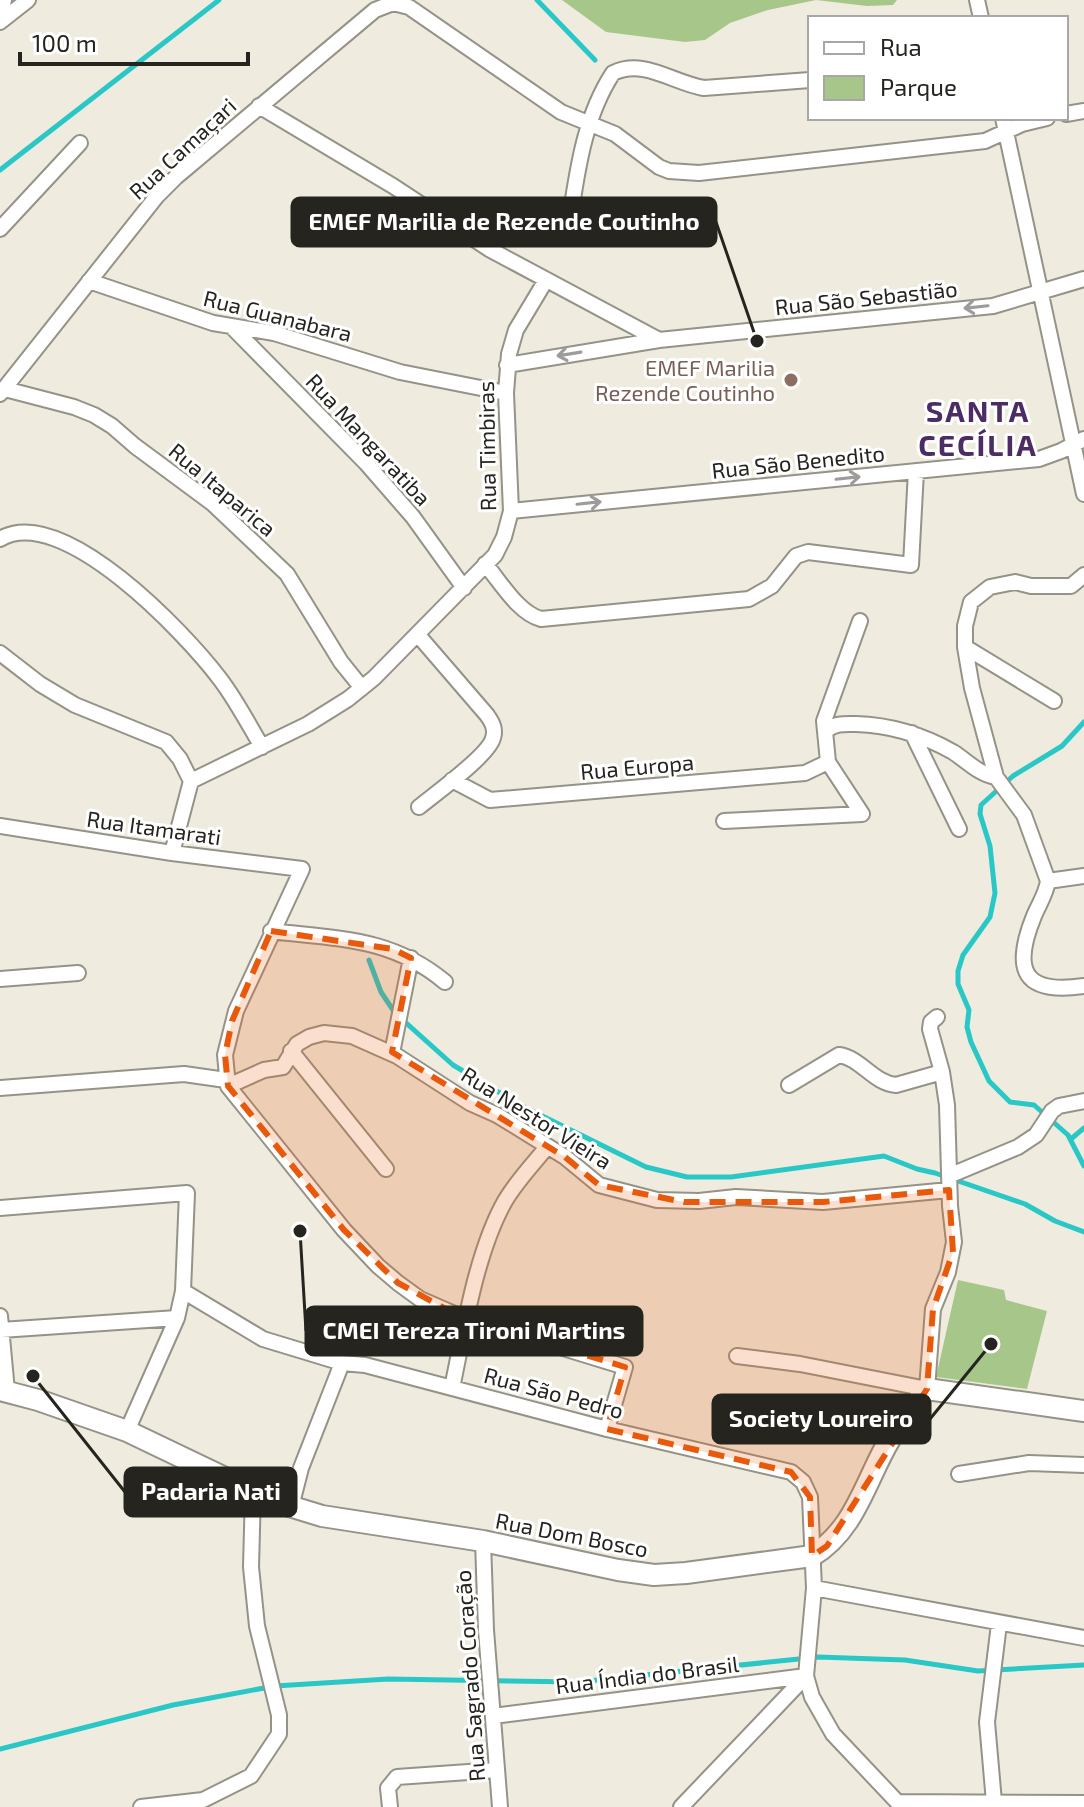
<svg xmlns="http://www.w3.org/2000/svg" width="1084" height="1807" font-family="'Exo 2',sans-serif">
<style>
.green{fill:#a6c789}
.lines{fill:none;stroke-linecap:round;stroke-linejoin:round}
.stream{stroke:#2ac7c7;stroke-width:5}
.street-casing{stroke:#959287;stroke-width:18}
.secondary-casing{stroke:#959287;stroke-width:24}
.street{stroke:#fff;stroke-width:14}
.secondary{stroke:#fff;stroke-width:20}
.oneway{stroke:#9d9c9a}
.marked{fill:#e8590c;fill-opacity:0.2;stroke:#e8590c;stroke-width:6;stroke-dasharray:16 10;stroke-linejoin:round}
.education-dot{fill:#8d6e63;stroke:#fff;stroke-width:3}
.labels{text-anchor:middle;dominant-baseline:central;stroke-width:6;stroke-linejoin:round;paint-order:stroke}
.street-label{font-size:22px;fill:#25241f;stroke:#fff}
.education-label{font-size:22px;fill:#785e54;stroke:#fff;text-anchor:end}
.district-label{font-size:30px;font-weight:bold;letter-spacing:2px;fill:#4d2c64;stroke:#fff}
.leader{fill:none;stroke:#25241f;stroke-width:3}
.callout-dot{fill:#25241f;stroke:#fff;stroke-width:3}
.callout{fill:#25241f;stroke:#25241f;stroke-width:3}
.callout-label{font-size:24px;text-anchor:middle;font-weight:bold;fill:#fff}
</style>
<rect width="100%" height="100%" fill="#efecdf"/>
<path class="green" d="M562,0H897L893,5L867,6L816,0L768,10L730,23L705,40L685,42L606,32Z
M958,1280L1004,1290L1006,1300L1047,1311L1027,1389L936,1377Z"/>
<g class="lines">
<path class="stream" d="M537,0L595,60
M0,170L219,0
M1084,722L1062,746L1013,776L981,805L980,814L990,846L995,893L990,917L963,955L958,971V984L969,1010L967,1027L971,1042L989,1081L1010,1102L1034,1105L1068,1135L1084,1166
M369,960L381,992L395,1013L453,1065L522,1106L646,1167L687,1177H731L884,1156L917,1169L935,1173L1025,1204L1055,1221L1084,1232
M1071,1139L1084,1128
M0,1749L173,1705L275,1686L388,1679L578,1682L818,1657L905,1660L978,1671L1084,1665"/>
<defs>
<path id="street" d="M977,0L981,18
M0,20L4,0
M0,22L28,0
M259,106L393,186L489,249L659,340
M1066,114L1084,111
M1003,118L1084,494
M571,212C578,165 586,114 613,73C644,58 673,83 704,88L810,80
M0,229L80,143
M89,281L213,323L274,333L400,372L506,393
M232,327L366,463L413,517L464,588
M507,365L659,340L993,306L1084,279
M5,389L74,407L94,415L112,426L135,446L212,503L287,574L341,662L362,688
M0,394L157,196L176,177L375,10L393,3L409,7L561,112L615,134L659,167L669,171L699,173L985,141L1022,124L1047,118
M511,511L1039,459L1061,451L1084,439
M0,539C62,502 186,634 220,679C236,700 249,725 262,747
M485,564C500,581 518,613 541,619L749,599L772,586L796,556L808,552L911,565L916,471
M860,621L824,721L828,762L862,814
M418,635L487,715C492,722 496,729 493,738C489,755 435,794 419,807
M965,647L1054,701
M0,653L40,684L75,705L166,742L180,759L191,781
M827,730C835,723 845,724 856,724C891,725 923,735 953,752C967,761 980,775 996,777
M912,733L959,829
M452,780L490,800L805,773L828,762
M191,781L308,724L348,699L374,678L495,555L504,537L511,511L506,393L509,354L516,330L546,280
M724,821L862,814
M0,826L172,853L302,869L236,1011L225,1055L228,1086L344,1230L378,1266L398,1283L420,1299L459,1316L625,1367L607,1429
M172,853L191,781
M1048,881L1024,815L996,777L972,688L965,647V626L971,602L990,587L1015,582L1031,586H1071L1084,575
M1048,881C1046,894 1039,904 1034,916C1012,970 1023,995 1084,986
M1048,881L1084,876
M271,931C338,939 391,937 445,982
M0,979L78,973
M291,1051L386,1169
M392,1053L411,958
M789,1085L839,1055C861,1058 873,1083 896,1085L942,1072
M228,1086L264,1070L283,1067L297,1044L309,1037L324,1033L352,1036L397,1056L470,1103L497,1115L565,1157L599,1185L657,1200L699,1201L736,1197L823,1202L949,1190
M0,1088L184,1074L226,1080
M951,1175L1018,1147L1036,1135L1052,1111L1059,1106L1084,1101
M0,1208L187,1193L183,1291L177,1318L127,1431
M183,1291L263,1339L342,1363L365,1365L607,1429L791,1472L803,1482L810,1497L814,1588L806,1676L812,1697L833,1734L902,1807
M0,1316L7,1391
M1,1330L177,1318
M737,1356L800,1364L927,1389L933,1309L948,1272L954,1242L950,1206L947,1105L942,1072L930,1029L931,1022L937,1017
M452,1388C464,1331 476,1252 505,1201C516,1182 533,1164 547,1147
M959,1474L1029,1463L1084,1465
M291,1507L301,1468L342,1363
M483,1541L486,1630L500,1807
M814,1588L1084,1638
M493,1716L806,1676
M898,1802L1084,1803
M994,1802L987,1722L999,1624
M141,1807L203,1800L251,1776L279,1734V1715L257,1626L251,1567L253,1492
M390,1807L388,1788L397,1777L497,1770
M681,1807L806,1676"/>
<path id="secondary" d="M0,1390L38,1400L127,1431L273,1501L322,1516L483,1541L618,1570L654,1575L686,1573L812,1556C856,1529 865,1481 890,1439C900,1421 914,1405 927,1389L1084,1411"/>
</defs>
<use href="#street" class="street-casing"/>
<use href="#secondary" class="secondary-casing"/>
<use href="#street" class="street"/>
<use href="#secondary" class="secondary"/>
</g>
<defs><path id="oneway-shaft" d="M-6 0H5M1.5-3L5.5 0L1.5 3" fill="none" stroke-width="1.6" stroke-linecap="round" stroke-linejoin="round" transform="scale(2)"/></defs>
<g class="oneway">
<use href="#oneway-shaft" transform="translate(976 307) rotate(174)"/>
<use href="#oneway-shaft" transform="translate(569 354) rotate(171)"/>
<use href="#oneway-shaft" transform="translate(848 478) rotate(-6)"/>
<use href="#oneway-shaft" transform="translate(589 503) rotate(-6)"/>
</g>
<path class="marked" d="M271,931L393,949L411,958L392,1052L565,1157L599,1185L684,1202H823L949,1190L953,1252L933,1309L927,1389L827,1546L812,1556L810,1497L791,1472L607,1429L625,1367L459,1316L398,1283L344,1230L228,1086L225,1055L232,1021Z"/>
<circle class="education-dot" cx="791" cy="380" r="8"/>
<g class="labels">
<g class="street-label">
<text transform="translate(182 148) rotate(-43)">Rua Camaçari</text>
<text transform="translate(866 297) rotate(-6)">Rua São Sebastião</text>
<text transform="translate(278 315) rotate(14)">Rua Guanabara</text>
<text transform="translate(369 439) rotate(47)">Rua Mangaratiba</text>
<text transform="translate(486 446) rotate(-91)">Rua Timbiras</text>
<text transform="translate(798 461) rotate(-6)">Rua São Benedito</text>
<text transform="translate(223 489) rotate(40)">Rua Itaparica</text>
<text transform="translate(637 766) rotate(-5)">Rua Europa</text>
<text transform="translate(154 827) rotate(8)">Rua Itamarati</text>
<text transform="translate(537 1117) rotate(32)">Rua Nestor Vieira</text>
<text transform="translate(554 1392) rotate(15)">Rua São Pedro</text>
<text transform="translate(572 1534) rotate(11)">Rua Dom Bosco</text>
<text transform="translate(647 1674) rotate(-7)">Rua Índia do Brasil</text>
<text transform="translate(469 1676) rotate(-94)">Rua Sagrado Coração</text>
</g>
<g class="education-label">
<text x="775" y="367">EMEF Marilia<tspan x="775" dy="25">Rezende Coutinho</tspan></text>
</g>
<g class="district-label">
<text x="978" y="410">SANTA<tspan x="978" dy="34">CECÍLIA</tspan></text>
</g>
</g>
<path class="leader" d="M757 341L716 222M300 1231L306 1331M991 1344L930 1419M33 1376L125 1492"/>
<g class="callout-dot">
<circle cx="757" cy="341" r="8"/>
<circle cx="300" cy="1231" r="8"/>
<circle cx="991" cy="1344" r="8"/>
<circle cx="33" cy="1376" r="8"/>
</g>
<g class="callout">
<rect x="292" y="198" width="424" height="48" rx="8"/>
<rect x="306" y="1307" width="336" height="48" rx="8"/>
<rect x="713" y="1395" width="217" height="48" rx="8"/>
<rect x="125" y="1468" width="171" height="48" rx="8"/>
</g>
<g class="callout-label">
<text x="504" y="230">EMEF Marilia de Rezende Coutinho</text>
<text x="474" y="1339">CMEI Tereza Tironi Martins</text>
<text x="821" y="1427">Society Loureiro</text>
<text x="211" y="1500">Padaria Nati</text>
</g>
<rect x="808" y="16" width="260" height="104" fill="#ffffff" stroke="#a8a7a5" stroke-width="2"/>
<rect x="824" y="42" width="40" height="12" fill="#ffffff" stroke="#a8a7a5" stroke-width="2"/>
<text x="880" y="56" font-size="24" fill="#25241f">Rua</text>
<rect x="824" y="76" width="40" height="24" fill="#a6c789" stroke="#a8a7a5" stroke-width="2"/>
<text x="880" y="96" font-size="24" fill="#25241f">Parque</text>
<path d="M20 52v12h228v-12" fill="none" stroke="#25241f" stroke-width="4"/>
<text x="32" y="52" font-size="24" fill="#25241f" stroke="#ffffff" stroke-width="6" paint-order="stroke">100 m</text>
</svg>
